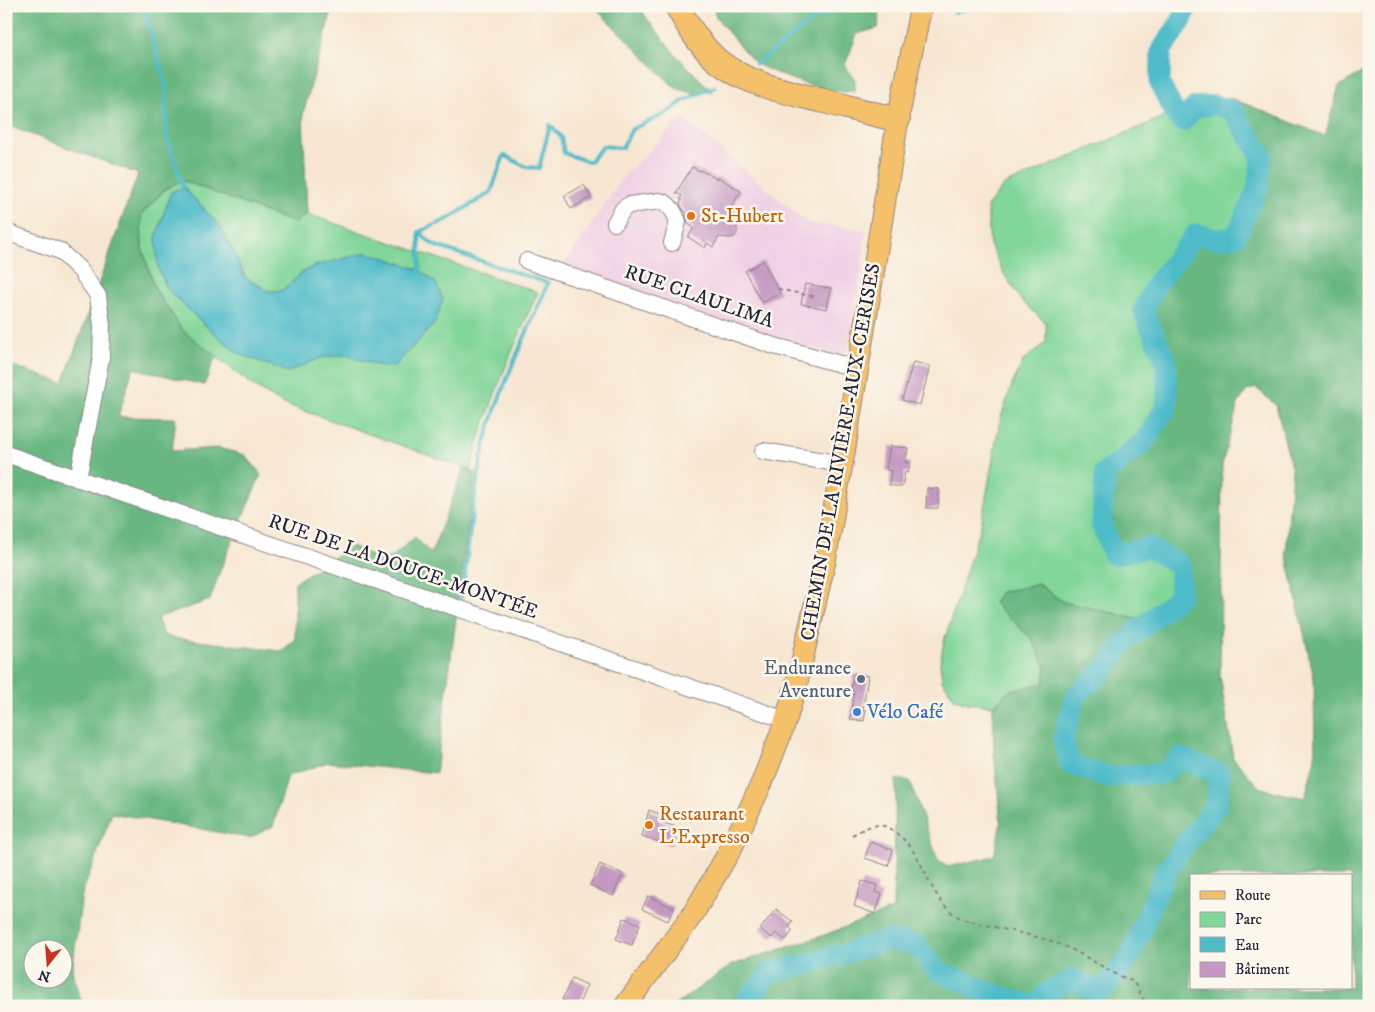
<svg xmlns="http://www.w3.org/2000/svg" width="1375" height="1012" font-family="'IM FELL DW Pica',serif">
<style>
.built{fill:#f0d0e5}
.green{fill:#81d699;stroke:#527c6a;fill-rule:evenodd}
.forest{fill:#68b781;stroke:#456c5e;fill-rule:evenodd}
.water{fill:#4ebbc9;stroke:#386e82}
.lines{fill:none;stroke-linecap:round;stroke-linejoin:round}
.stream{stroke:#4ebbc9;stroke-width:4}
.river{stroke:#4ebbc9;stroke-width:21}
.building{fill:#c498c1}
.minor-casing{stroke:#8c8486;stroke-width:18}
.major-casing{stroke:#8c8486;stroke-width:23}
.highway-casing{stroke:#8c8486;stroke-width:26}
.path{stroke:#8c8486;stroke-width:2;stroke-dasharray:4 4;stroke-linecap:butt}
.minor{stroke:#fff;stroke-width:16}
.major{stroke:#f4c16a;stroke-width:21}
.highway{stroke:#f4c16a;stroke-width:24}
.food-dot{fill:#e8710a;stroke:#fbf7ec;stroke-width:2}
.service-dot{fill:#5c6f8a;stroke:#fbf7ec;stroke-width:2}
.shop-dot{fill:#3f7fe0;stroke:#fbf7ec;stroke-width:2}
.labels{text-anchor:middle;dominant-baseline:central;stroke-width:5;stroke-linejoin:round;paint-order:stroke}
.food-label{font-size:20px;fill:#c56008;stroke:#fbf7ec;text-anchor:start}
.street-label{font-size:20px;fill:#22223b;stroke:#fbf7ec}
.service-label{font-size:20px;fill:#4e5e75;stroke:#fbf7ec;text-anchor:end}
.shop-label{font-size:20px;fill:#366cbe;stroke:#fbf7ec;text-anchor:start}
</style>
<rect width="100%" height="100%" fill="#fbf7ec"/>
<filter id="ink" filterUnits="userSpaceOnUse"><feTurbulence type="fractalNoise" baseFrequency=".02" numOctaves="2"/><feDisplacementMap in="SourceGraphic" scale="10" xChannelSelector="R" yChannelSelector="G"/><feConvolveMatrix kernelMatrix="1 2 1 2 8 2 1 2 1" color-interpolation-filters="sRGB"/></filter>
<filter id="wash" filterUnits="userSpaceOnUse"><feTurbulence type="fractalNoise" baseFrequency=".0096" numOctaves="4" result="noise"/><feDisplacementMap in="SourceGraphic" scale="20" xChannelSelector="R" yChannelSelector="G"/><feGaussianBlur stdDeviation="1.12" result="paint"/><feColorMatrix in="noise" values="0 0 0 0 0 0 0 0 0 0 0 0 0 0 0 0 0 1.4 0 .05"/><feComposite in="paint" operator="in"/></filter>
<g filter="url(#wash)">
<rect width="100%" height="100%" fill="#f7e7d2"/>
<path class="built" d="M682,118L808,223L866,230L861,272L849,347L846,352L842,354H837L765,337L563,266L624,176Z"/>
<path class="green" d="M1213,96L1233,99L1232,110L1262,156L1257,190L1236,236L1217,239L1196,234L1151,308L1166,362L1167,406L1144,442L1105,473L1148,547L1180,565V596L1149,621L1063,602L1038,584L994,603L1032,639L1046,667L1044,683L1009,691L993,706L967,703L955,699L942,680L940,663L944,641L981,525L1000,420L1012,385L1023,361L1046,342V323L1021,300L1003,272L990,245L987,207L1004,185Z
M182,180L294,223L307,214L538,292C512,350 487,408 470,470L282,403L255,387L183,331L155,289L142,248L141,215L165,189ZM184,187L220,226L246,278L268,291H281L303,272L315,266L365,253L380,256L420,270L384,367L346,355L323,357L287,372L209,329L169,291L158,269Z"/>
<path class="forest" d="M6,6H333L303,114L307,214L294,223L182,180L165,189L141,215L142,248L155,289L183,331L216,356L204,385L133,368L118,417L176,418L172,451L218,448L245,455L261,474L223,563L210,600L157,618L164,635L173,638L281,651L295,640V582L352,546L381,560L392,557L415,537L431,554L464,468L475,472L436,773L328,762L288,776L273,826L250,838L112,813L82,894L72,971L83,1006H6V389L13,366L63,383L138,174L6,125ZM32,950H62V980H32Z
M593,6H639L646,17L674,53L712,91L694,94L675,88Z
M713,6H880L878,28L857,34L845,65L855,80V91L845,92L815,87L788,78L756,64L739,45L716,17Z
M1368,69H1369V1006H673L732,965L819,937L893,909L896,779L910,781L938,861L948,867L994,856L1001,823L994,752L993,706L1009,691L1044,683L1046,667L1032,639L994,603L1001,592L1038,584L1063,602L1149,621L1180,596V565L1148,547L1114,555L1102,526L1105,473L1144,442L1167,406L1166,362L1151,308L1157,283L1196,234L1217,239L1236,236L1257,190L1262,156L1232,110L1233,99L1325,136L1339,86ZM1256,388L1276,405L1292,471L1286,553L1314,678L1315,758L1305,798L1280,793L1259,787L1233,758L1220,675L1222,464L1238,404L1246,391ZM1191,876H1351V988H1191Z"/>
<path class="water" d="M183,187L220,226L246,278L268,291H281L303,272L315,266L365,253L380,256L420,270L436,283L443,299L435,323L396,365L384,367L346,355L323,357L287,372L237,353L209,329L169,291L158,269L156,237L171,192Z"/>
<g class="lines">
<path class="stream" d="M143,6L166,85V133L183,187
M955,12L977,6
M756,64L818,16L846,6
M419,232L431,243L436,246L548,283C527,333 502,383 487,435C473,488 469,543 462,597
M420,270L419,232L448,219L491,192L504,155L526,167L539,168L550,125L561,137L564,153L589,162L603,146L622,148L632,129L665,114L683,101L715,87
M970,1006L973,986
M1090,1006L1097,988"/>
<path class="river" d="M742,1006L771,972L819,961L888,940L917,945L936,970L986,991L1033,1006
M1036,1006L1049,991L1073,979L1091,989L1105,988L1132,953L1164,875L1189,839L1216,806L1220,774L1180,758L1165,773L1108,777L1070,764L1063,738L1076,696L1098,676L1127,640L1180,596V565L1148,547L1114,555L1102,526L1105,473L1144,442L1167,406L1166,362L1143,310L1157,283L1196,234L1217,239L1236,236L1257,190L1262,156L1232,110L1215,105L1195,107L1183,121L1176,115L1160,84L1161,51L1182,20L1187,6"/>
</g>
<g id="blocks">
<path class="building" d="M692,167L700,171V170L717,179L718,177L741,191L731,208L739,212L741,221L737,226V234L734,237L730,238L719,237L713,247L707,243L705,248L688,237L694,228L688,224L686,214V212L684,211L680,204L682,200L680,199L682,196L676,193Z
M584,185L591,197L571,209L564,196Z
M763,261L780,293L762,303L745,271Z
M805,284L831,288L827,309L801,304Z
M913,362L930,366L920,405L902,400Z
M890,446L908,448L905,462L910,463L908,473L905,472L902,487L889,485L891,471L886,470Z
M927,488L939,489L938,508H926Z
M854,674L868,676L863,710H866L864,721L850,719L854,691L851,690Z
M649,810L662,815L660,822L677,827L671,846L642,836Z
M870,842L893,850L888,866L865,858Z
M600,864L623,874L613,896L590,885Z
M862,881L877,885L875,892L882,894L875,914L854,906Z
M648,896L674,908L668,921L642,909Z
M776,909L793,922L789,927L793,931L785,940L776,933L772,938L760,929Z
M624,918L640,924L632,945L616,939Z
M572,978L587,985L578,1006L562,1000Z"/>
</g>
</g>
<g filter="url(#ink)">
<use href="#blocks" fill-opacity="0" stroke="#8c8486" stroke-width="1"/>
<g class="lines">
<defs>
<path id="minor" d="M615,223L623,209L629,205L660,201C670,203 675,213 678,222L672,243
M6,232L60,251L80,270L98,296L102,325L101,358L78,479
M527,261L771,345L840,364L858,367
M763,451L842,464
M6,454L786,720"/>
<path id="major" d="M625,1006L693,914L732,847L763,780L786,720L798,678L825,561L846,441L898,119L921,6"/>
<path id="highway" d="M677,6C688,26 700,46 718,61C747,85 788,92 824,101C849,107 873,115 898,119"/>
</defs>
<use href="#minor" class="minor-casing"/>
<use href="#major" class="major-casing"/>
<use href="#highway" class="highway-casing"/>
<path class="path" d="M778,289L816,297
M852,835C874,824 879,819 900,836C923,855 928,892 951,912C960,920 974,922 986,925C1014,932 1045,937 1071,949C1091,959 1110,973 1132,981L1135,984L1147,1006"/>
<use href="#minor" class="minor"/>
<use href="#major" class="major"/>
<use href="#highway" class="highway"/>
</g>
</g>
<g class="food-dot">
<circle cx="691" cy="216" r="5"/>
<circle cx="649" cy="825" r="5"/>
</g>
<circle class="service-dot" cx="861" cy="679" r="5"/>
<circle class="shop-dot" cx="857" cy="712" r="5"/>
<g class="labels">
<g class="food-label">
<text x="701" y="216">St-Hubert</text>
<text x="659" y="814">Restaurant<tspan x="659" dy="23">L'Expresso</tspan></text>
</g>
<g class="street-label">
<text transform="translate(699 297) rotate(19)">RUE CLAULIMA</text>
<text transform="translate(841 452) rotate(-80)">CHEMIN DE LA RIVIÈRE-AUX-CERISES</text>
<text transform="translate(403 567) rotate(19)">RUE DE LA DOUCE-MONTÉE</text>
</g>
<g class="service-label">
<text x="851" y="668">Endurance<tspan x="851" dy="23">Aventure</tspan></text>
</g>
<g class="shop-label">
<text x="867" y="712">Vélo Café</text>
</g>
</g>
<rect width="1375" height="1012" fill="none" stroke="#fbf7ec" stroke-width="25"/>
<rect x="1190" y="874" width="162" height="115" fill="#fbf7ec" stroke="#a4a2a5"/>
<rect x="1200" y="891" width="25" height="8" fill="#f4c16a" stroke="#a4a2a5"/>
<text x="1235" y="900" font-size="15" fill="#22223b">Route</text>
<rect x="1200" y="912" width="25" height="15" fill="#81d699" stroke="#a4a2a5"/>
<text x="1235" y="924" font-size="15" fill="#22223b">Parc</text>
<rect x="1200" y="937" width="25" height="15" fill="#4ebbc9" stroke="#a4a2a5"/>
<text x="1235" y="950" font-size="15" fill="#22223b">Eau</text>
<rect x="1200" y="962" width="25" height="15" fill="#c498c1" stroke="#a4a2a5"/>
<text x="1235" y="974" font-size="15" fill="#22223b">Bâtiment</text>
<g transform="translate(48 964) rotate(197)"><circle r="24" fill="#fbf7ec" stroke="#a4a2a5"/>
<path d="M0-4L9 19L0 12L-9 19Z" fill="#c8321e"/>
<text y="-8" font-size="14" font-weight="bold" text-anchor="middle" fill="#22223b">N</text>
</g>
</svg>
